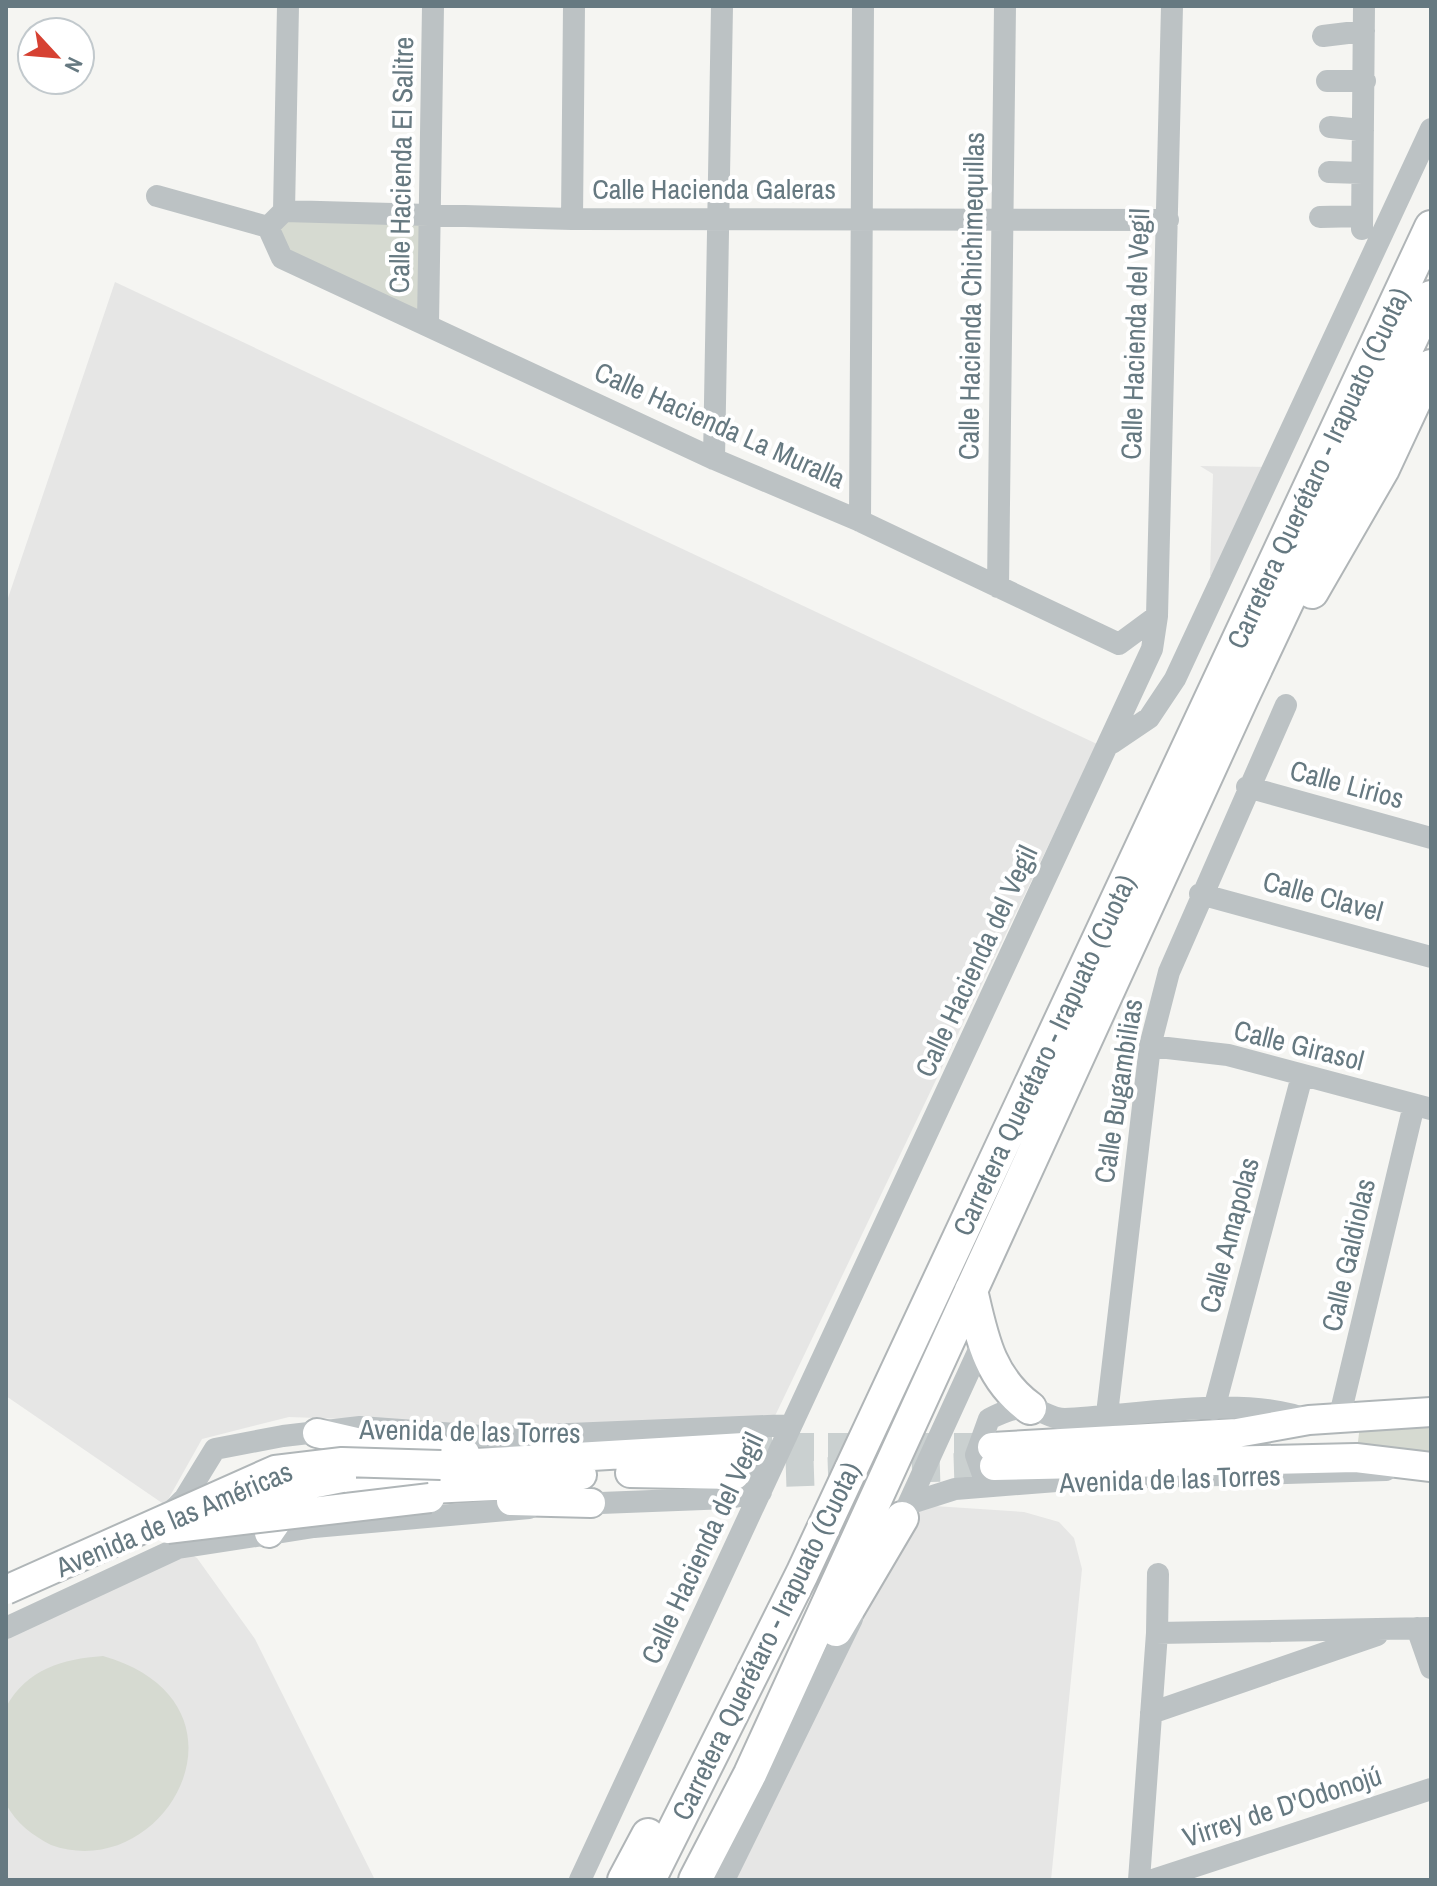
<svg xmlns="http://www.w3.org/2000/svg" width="1437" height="1886" font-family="'Archivo Narrow',sans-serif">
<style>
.built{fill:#e6e6e5}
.green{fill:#d6dad1}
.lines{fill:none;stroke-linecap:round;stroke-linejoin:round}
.major-tunnel{stroke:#cad0d0;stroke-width:28;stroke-dasharray:28 14;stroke-linecap:butt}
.major-casing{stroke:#b0b6b8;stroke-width:32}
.highway-casing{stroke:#b0b5b7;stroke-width:36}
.minor{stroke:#bcc2c4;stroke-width:22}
.major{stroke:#fff;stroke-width:28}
.highway{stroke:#fff;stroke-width:32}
.major-bridge-casing{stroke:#b0b6b8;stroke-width:32;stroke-linecap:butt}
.major-bridge{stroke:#fff;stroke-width:28}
.labels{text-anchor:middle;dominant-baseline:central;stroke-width:8;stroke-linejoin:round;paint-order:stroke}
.street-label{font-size:28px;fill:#667981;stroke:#fff}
</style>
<rect width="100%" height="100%" fill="#f5f5f2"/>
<path class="built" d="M115,282L1097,744L774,1418L569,1427L289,1417L202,1439L165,1505L6,1396V604Z
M1200,466L1281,467L1231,576H1210L1213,474Z
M919,1505L1024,1512L1059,1522L1074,1538L1082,1569L1051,1880H731Z
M179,1548L197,1558L255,1639L375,1880H6V1629Z"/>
<path class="green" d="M284,211L431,214L428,324L282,258L268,227Z
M1431,1412V1467L1356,1458L1361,1417Z
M103,1656C266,1703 166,1886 51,1845C32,1835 16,1823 6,1804V1707C27,1669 62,1659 103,1656Z"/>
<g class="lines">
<path class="major-tunnel" d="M744,1447H992
M744,1474L994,1466"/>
<defs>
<path id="major" d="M317,1433L369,1445L465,1453
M992,1447L1237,1433L1309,1420L1431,1412
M441,1465L744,1447
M994,1466L1356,1458L1431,1467
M630,1473L735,1475
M511,1501L591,1503
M269,1533L287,1507L324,1494L534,1484L582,1475"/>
<path id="highway" d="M1312,592L1383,469L1431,366
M971,1290C982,1338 989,1378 1030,1408
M836,1630L902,1518
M624,1880L648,1835
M649,1880L802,1574L1431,227
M695,1880L750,1774L1242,698L1431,297"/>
</defs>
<use href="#major" class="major-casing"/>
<use href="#highway" class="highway-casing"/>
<path class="minor" d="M1323,36L1364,31
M1327,81H1365
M1330,127L1363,130
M1329,172L1362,173
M157,196L268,227
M284,211L288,6
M1320,217L1362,216
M572,219L574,6
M268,227L282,258L714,459L860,521L1119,644L1157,616
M268,227L284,211L572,219L1168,220
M1362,229L1364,6
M428,324L433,6
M714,459L722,6
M860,521L863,6
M998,587L1005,6
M1112,743L1149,718L1175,679L1431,129
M1247,787L1431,838
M1200,894L1431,957
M1150,1046L1228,1055L1431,1109
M1214,1409L1302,1076
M1107,1414L1150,1046L1169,972L1286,705
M1339,1419L1414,1105
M987,1486L976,1455L989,1419C1001,1413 1016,1406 1030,1408C1042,1410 1051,1419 1065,1419C1133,1416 1246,1394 1308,1420
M730,1498C749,1477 764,1457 746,1430
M911,1503L955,1489L1082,1479L1386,1470
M575,1504L729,1498L761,1492
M169,1514L185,1498L215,1449L283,1436L360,1427L497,1437L791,1425
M896,1531L983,1341
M6,1628L178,1548L314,1527L529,1508
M1417,1628L1431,1668
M1157,1633L1431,1628
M1151,1713L1377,1635
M580,1880L1152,649L1157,616L1172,6
M724,1880L852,1619
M1139,1880L1157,1633L1158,1574
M1153,1880L1431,1789"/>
<use href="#major" class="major"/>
<use href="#highway" class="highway"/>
<defs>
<path id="major-bridge" d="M228,1509L286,1489L342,1478
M167,1529L430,1498
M6,1590L275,1470L342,1462L441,1465"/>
</defs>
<use href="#major-bridge" class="major-bridge-casing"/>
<use href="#major-bridge" class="major-bridge"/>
</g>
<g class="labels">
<g class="street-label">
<text transform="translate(401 165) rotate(-89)">Calle Hacienda El Salitre</text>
<text x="714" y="189">Calle Hacienda Galeras</text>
<text transform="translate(971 296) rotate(-89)">Calle Hacienda Chichimequillas</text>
<text transform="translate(1135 334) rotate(-88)">Calle Hacienda del Vegil</text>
<text transform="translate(720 425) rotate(24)">Calle Hacienda La Muralla</text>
<text transform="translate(1318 468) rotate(-65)">Carretera Querétaro - Irapuato (Cuota)</text>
<text transform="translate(1347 784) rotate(15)">Calle Lirios</text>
<text transform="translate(1323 896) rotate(15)">Calle Clavel</text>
<text transform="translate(976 961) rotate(-65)">Calle Hacienda del Vegil</text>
<text transform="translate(1299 1045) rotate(14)">Calle Girasol</text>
<text transform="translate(1044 1055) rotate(-65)">Carretera Querétaro - Irapuato (Cuota)</text>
<text transform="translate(1118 1091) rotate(-81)">Calle Bugambilias</text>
<text transform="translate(1229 1235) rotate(-75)">Calle Amapolas</text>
<text transform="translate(1348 1255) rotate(-77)">Calle Galdiolas</text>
<text transform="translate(470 1431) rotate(1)">Avenida de las Torres</text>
<text transform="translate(1170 1479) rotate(-2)">Avenida de las Torres</text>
<text transform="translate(174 1519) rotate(-23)">Avenida de las Américas</text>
<text transform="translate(702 1548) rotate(-65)">Calle Hacienda del Vegil</text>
<text transform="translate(766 1641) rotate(-64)">Carretera Querétaro - Irapuato (Cuota)</text>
<text transform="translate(1282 1806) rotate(-18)">Virrey de D'Odonojú</text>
</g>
</g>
<rect width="1437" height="1886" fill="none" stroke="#667981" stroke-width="16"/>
<g transform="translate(56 56) rotate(116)"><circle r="38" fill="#ffffff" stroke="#c2c9cd" stroke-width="2"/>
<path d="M0-6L14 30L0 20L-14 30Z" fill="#d64132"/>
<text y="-12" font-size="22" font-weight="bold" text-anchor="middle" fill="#667981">N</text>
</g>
</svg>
